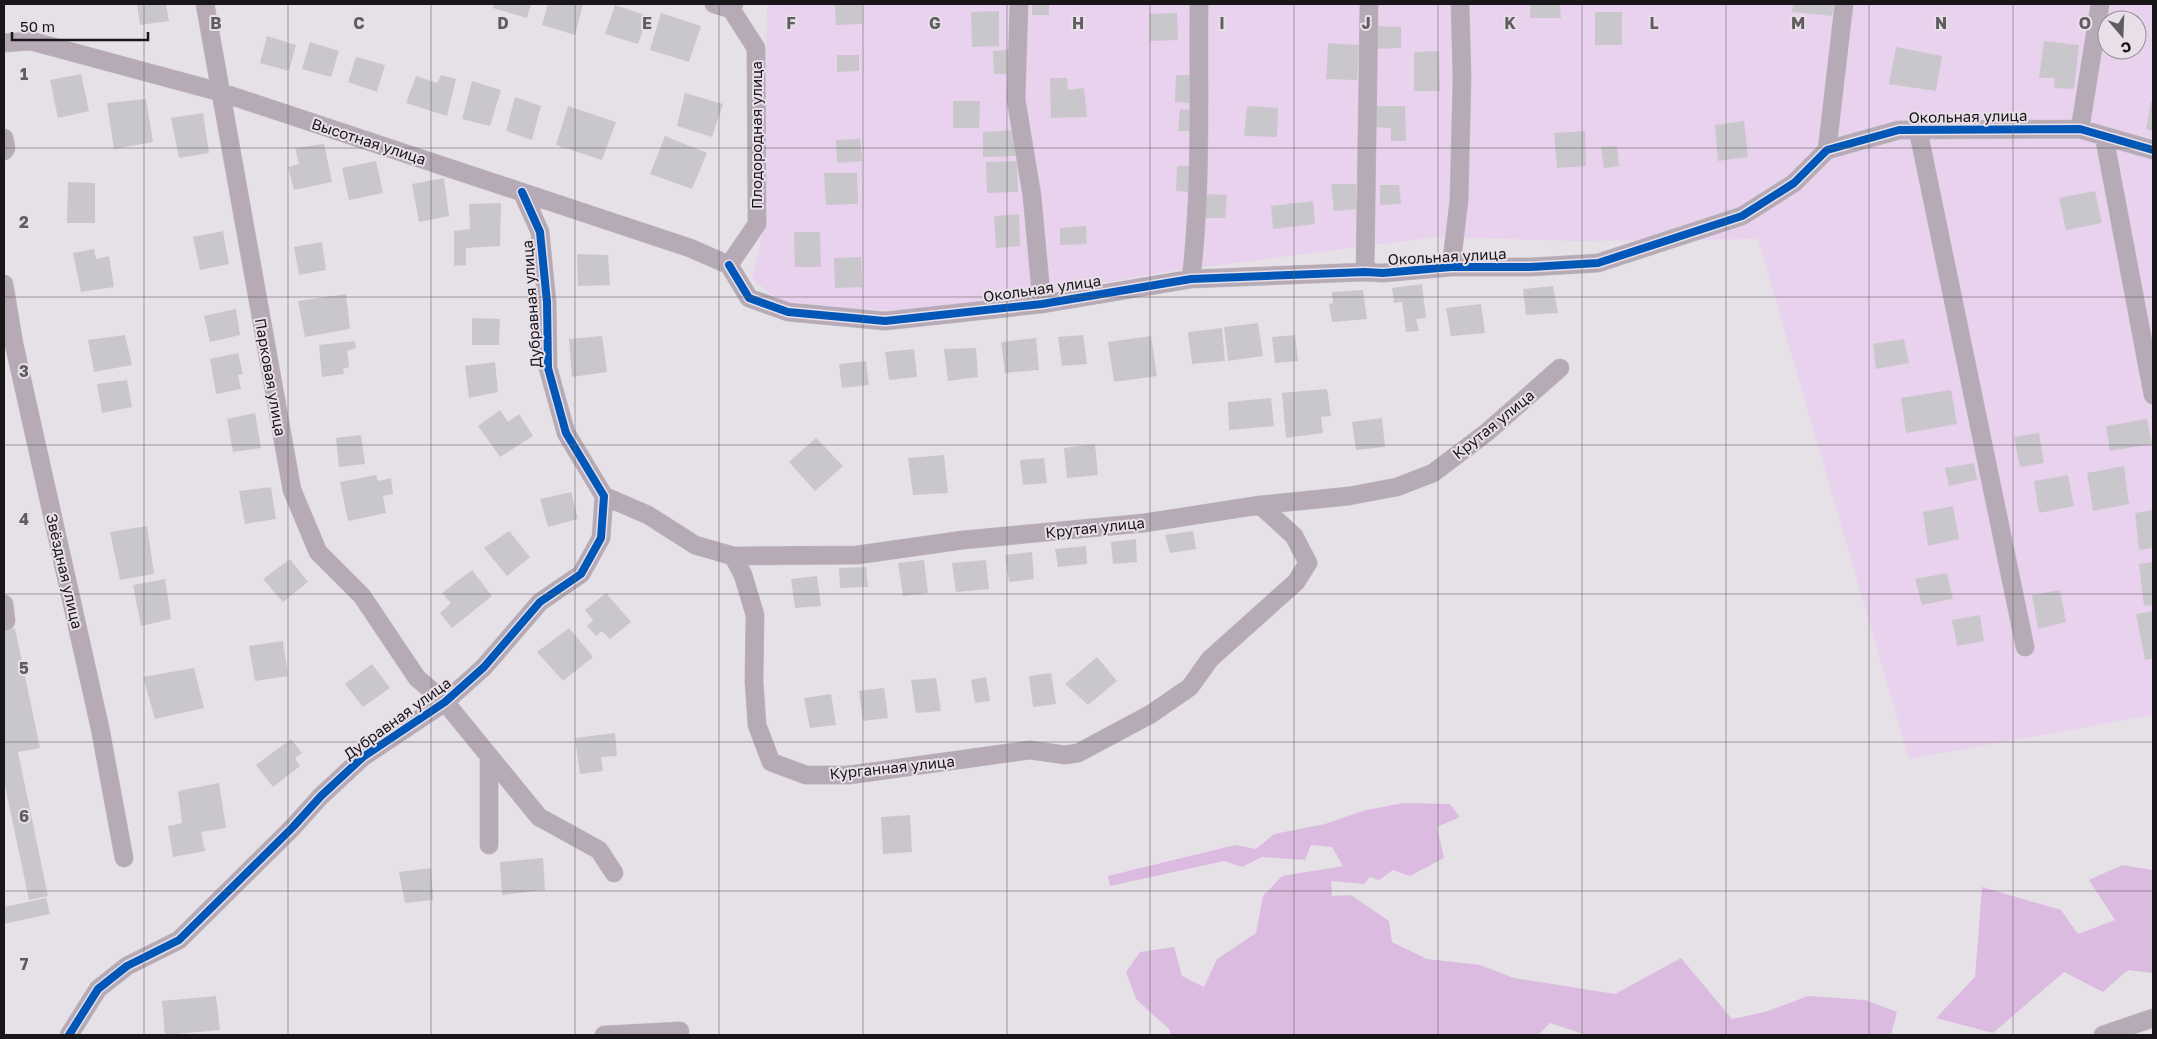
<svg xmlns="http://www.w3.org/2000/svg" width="2157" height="1039" font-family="'Golos Text',sans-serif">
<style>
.green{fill:#e9d2ed;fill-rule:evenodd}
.forest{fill:#dbbce0}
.building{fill:#cac7cc}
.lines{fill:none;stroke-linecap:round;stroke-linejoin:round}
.minor-casing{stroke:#c0bdc1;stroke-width:19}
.minor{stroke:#b6aab7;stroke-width:18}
.cycleway-casing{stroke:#e8dfe9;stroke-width:11}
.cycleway{stroke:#0057b8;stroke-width:8}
.grid{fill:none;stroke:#605d61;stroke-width:1;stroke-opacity:0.55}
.labels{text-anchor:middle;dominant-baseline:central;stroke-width:4;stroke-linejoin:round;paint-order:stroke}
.street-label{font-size:15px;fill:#181619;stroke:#e8dfe9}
.grid-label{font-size:16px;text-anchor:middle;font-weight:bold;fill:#605d61;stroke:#e8dfe9;stroke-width:4;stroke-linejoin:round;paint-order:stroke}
</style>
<rect width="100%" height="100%" fill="#e6e1e7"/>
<path class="green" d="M767,4H2153V715L1909,759L1758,239L1577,241L1436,237L1180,270L931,312L786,306L752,279L763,231ZM2107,20H2137V50H2107Z"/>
<path class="forest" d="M1404,803L1450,804L1460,817L1437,827L1444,858L1410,876L1393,870L1379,880L1370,877L1364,884L1331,881L1332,896L1351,895L1389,921L1392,942L1427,959L1480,965L1514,978L1615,994L1681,958L1732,1019L1765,1012L1808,996L1865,1000L1897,1012L1891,1035H1586L1550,1023L1538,1035H1170V1030L1136,999L1126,972L1140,952L1174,947L1182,976L1204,987L1217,959L1256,933L1263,896L1282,876L1343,866L1332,847L1311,845L1305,860L1262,857L1242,867L1224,861L1110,886L1108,876L1235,845L1256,849L1274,834L1325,824L1366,810Z
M2122,865L2153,870V973L2128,970L2103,992L2064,972L1993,1033L1936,1018L1975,977L1982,887L2061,910L2078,934L2115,920L2089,880Z"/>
<path class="building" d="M137,4H166L169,21L140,25Z
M494,4H531L527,18L493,8Z
M548,4H583L575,35L542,25Z
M1032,4H1049V15H1032Z
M1530,4H1560L1561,18H1530Z
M1793,4H1834L1832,16L1792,12Z
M615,5L648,16L638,44L605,34Z
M835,5H862V24L836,25Z
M999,11V46L972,47L971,12Z
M1595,12H1622V45H1595Z
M661,13L701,26L689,62L650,50Z
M1177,13L1178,40L1150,41L1149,14Z
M1376,26L1401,27V48L1375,49Z
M267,36L296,45L289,71L260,63Z
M2044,41L2079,45L2074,89L2054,88L2055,78H2039Z
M310,42L339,51L331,77L302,69Z
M1328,43L1359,45L1357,80L1326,79Z
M1896,47L1942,56L1936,91L1889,84Z
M1010,50V74H994L993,51Z
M1439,51L1440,91H1414V52Z
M837,55H859V71L837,72Z
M356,57L385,65L377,92L348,82Z
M81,74L89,111L58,118L50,80Z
M441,75L456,79L447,116L406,103L416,76L437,83Z
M1176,75H1193L1191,103L1175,102Z
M1050,78H1067L1068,90L1084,88L1087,117L1051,118Z
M472,81L501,90L490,126L462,119Z
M685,93L723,104L712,137L677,126Z
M515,97L541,106L532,140L506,131Z
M146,99L153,142L114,149L107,103Z
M953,101H980L979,128H953Z
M2151,102H2153V131L2146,129Z
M568,106L616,122L602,160L556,145Z
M1247,106L1278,108L1277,137L1244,136Z
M1371,106H1405L1406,141H1391V128L1371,127Z
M1180,109L1192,110L1191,131H1178Z
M203,113L209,153L179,158L171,118Z
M1744,121L1748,157L1718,161L1715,125Z
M1017,130L1018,156L983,157V132Z
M1585,131L1586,166L1557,168L1554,133Z
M665,136L707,153L692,189L650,174Z
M860,139L862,161L837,163L836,140Z
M324,144L332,182L294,190L288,167L299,164L295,148Z
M1617,146L1619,166L1604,168L1601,147Z
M376,161L383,193L349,200L342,168Z
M1017,161L1018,192L987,193L986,162Z
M1177,166H1193L1191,192L1176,191Z
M824,173H857L858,204L826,205Z
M444,178L449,216L419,222L412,184Z
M68,182L95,183V223H67Z
M1331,184H1356L1357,209L1334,211Z
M1380,185H1399L1401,204L1380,205Z
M2095,191L2102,223L2066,230L2059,198Z
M1206,194L1227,195L1225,218H1204Z
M1313,201L1315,224L1273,229L1271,206Z
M501,203L500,246L466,248V265L454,266V231L470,229L469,204Z
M1019,214L1020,246L996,248L994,216Z
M1086,226L1087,244L1060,245V228Z
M223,231L229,264L200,270L193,237Z
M794,232H820L821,267H795Z
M322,242L326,270L299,275L294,247Z
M94,249L96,259L109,256L114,287L81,292L73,253Z
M577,254L608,255L610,285L578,286Z
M861,257L862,287L835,288L834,258Z
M1422,284L1426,318L1416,319L1419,331L1406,332L1402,302L1394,303L1392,288Z
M1553,286L1558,313L1526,315L1523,289Z
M1363,290L1367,319L1332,322L1329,304L1333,303L1332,292Z
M346,294L350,329L305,337L298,301Z
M1481,304L1485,333L1451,336L1446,308Z
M236,309L240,335L210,342L204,316Z
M472,318L500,319L499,345H472Z
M1258,323L1263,356L1228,361L1224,327Z
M1222,328L1225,361L1192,364L1188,332Z
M125,335L132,365L94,372L88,340Z
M1083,335L1087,364L1062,366L1058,337Z
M1295,335L1298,361L1275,363L1272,337Z
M602,336L607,372L572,377L569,339Z
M1151,336L1157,376L1114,382L1108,342Z
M1036,338L1039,370L1005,373L1001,342Z
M1904,339L1909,363L1876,369L1873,344Z
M355,341L356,348L347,351L349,367L343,369L344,374L322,377L319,345Z
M976,348L978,377L948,381L944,349Z
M914,349L917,377L889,380L885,352Z
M238,353L243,374L238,375L241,389L216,394L210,359Z
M866,361L869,385L842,388L839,364Z
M495,362L498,392L469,398L465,366Z
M127,380L132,407L102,413L97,384Z
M1327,389L1331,416L1321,417L1323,433L1286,438L1282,393Z
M1951,390L1957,424L1906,433L1901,398Z
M1271,398L1274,426L1229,430L1228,402Z
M500,410L508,422L519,414L533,436L500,457L478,426Z
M255,413L261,448L233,452L227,419Z
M1382,418L1385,447L1356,450L1352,422Z
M2147,419L2152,444L2110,451L2106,426Z
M2039,433L2044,463L2020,467L2014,437Z
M361,435L365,464L339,467L336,438Z
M816,438L843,466L815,491L789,462Z
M1095,444L1098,475L1067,478L1064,448Z
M944,455L948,493L913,495L908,458Z
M1044,458L1047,483L1023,485L1020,460Z
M1974,463L1977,480L1949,486L1945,468Z
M2124,466L2129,504L2093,511L2087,473Z
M376,475L378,481L391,478L393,494L383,496L386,513L348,521L340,482Z
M2068,475L2074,506L2039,513L2034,481Z
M271,487L276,519L245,524L239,491Z
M571,492L578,519L548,527L540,499Z
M1953,506L1959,539L1928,546L1923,512Z
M2153,510V548L2139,550L2135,513Z
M147,526L154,574L120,580L110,532Z
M509,531L530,557L507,576L484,548Z
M1193,531L1196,549L1170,553L1165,535Z
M1136,539L1137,562L1113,564L1111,542Z
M1086,546L1087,564L1058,567L1055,549Z
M1032,552L1034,579L1009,582L1005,555Z
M290,559L308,582L283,602L263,579Z
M924,560L928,593L903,596L898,563Z
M986,560L989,589L956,592L952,563Z
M2153,562V605L2144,606L2139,564Z
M866,567L868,587L840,588L839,568Z
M472,570L492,596L452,628L440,613L451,603L442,593Z
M1947,573L1953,599L1922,605L1915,579Z
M817,576L821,606L795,608L791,579Z
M165,579L171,619L141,626L133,585Z
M2060,590L2066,622L2038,629L2032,595Z
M606,593L631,622L610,639L602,631L596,636L587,626L593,620L585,610Z
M2153,611V658L2145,660L2136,614Z
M1980,615L1984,641L1957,646L1952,620Z
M15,628L40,748L18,752L48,896L29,900L4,781V631Z
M569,628L593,657L563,681L537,652Z
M283,641L288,676L255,681L249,646Z
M1097,657L1117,681L1088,705L1065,684Z
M372,664L390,688L363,707L345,684Z
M194,668L204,708L155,719L143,677Z
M1051,673L1056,704L1033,707L1029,676Z
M986,677L990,701L975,703L971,680Z
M936,678L941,711L916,713L911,680Z
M884,688L888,718L863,721L859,691Z
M831,694L836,725L810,728L804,698Z
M615,733L617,756L601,757L603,771L580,774L575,738Z
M291,739L302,753L295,758L300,766L273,787L256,765Z
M219,783L226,828L201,832L205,851L173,857L168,826L182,823L178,791Z
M910,815L912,852L883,854L881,817Z
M543,858L545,890L502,895L500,862Z
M431,868L433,900L405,903L399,872Z
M46,898L50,914L4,924V907Z
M216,996L220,1030L165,1035L162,1001Z"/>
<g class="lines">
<defs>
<path id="minor" d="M205,4L292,490L318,552L362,596L417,678L445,702L539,817L599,850L614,873
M714,4L731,9
M1019,4L1016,99L1032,196L1042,304
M4,43L31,41L220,92L690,248L729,265
M2080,129L2100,4
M1918,130L2025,647
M2104,136L2153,395
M4,138L6,148L4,151
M1827,150L1844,4
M729,265L749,298L788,312L885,321L1042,304L1191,279L1365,272L1383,273L1451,267H1531L1598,263L1742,216L1794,183L1827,150L1899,130L2080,129L2153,150
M729,265L757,224L756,48L731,9L734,4
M1451,267L1459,200L1462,78L1460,4
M1365,272L1369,4
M1191,279C1202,187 1198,96 1199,4
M4,284L14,344L100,728L124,858
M604,496L648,515L695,545L733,556L857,555L963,540L1144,523L1260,505L1349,496L1397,487L1433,473L1486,433L1560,368
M733,556L743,575L755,615L754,681L757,725L771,762L806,775H849L1030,750L1065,755L1078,753L1151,714L1190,687L1210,659L1296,582L1308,563L1294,536L1260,505
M4,604L6,621H4
M489,845V756
M69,1035L98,989L127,966L179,940L293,827L321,796L363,757L445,702L484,667L540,602L581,574L601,538L604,496L566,433L548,368L547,302L540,232L522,192
M604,1035L680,1031
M2103,1035L2153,1018"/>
</defs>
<use href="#minor" class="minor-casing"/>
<use href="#minor" class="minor"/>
<defs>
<path id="cycleway" d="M729,265L749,298L788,312L885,321L1042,304L1191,279L1365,272L1383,273L1451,267H1531L1598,263L1742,216L1794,183L1827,150L1899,130L2080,129L2153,150
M69,1035L98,989L127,966L179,940L293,827L321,796L363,757L445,702L484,667L540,602L581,574L601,538L604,496L566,433L548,368L547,302L540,232L522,192"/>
</defs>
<use href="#cycleway" class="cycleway-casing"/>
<use href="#cycleway" class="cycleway"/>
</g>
<path class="grid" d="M144,4V1035M288,4V1035M431,4V1035M575,4V1035M719,4V1035M863,4V1035M1007,4V1035M1150,4V1035M1294,4V1035M1438,4V1035M1582,4V1035M1726,4V1035M1869,4V1035M2013,4V1035M4,148H2153M4,297H2153M4,445H2153M4,594H2153M4,742H2153M4,891H2153"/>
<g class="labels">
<g class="street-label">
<text transform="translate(1968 116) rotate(-1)">Окольная улица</text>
<text transform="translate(756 135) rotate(-90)">Плодородная улица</text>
<text transform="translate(369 141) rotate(18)">Высотная улица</text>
<text transform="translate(1447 256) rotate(-3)">Окольная улица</text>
<text transform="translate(1042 288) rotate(-8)">Окольная улица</text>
<text transform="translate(531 304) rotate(-94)">Дубравная улица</text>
<text transform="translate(271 377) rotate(80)">Парковая улица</text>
<text transform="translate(1493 424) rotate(-39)">Крутая улица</text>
<text transform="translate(1095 527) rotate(-6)">Крутая улица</text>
<text transform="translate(65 571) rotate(77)">Звёздная улица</text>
<text transform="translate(397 718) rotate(-36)">Дубравная улица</text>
<text transform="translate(892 767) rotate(-6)">Курганная улица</text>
</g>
</g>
<g class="grid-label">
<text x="216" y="29">B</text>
<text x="359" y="29">C</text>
<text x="503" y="29">D</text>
<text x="647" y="29">E</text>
<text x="791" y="29">F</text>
<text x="935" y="29">G</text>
<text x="1078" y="29">H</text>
<text x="1222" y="29">I</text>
<text x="1366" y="29">J</text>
<text x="1510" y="29">K</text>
<text x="1654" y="29">L</text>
<text x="1798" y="29">M</text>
<text x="1941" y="29">N</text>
<text x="2085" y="29">O</text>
<text x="24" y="80">1</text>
<text x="24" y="228">2</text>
<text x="24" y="377">3</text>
<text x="24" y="525">4</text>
<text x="24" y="674">5</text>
<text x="24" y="822">6</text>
<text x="24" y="970">7</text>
</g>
<rect width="2157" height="1039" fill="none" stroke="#181619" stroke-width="10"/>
<g transform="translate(2122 35) rotate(161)"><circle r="24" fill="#e8dfe9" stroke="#958f96"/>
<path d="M0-4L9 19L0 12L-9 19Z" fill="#605d61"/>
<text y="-8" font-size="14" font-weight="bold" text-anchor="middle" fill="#181619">С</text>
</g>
<path d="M12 32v8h136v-8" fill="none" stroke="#181619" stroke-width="2.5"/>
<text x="20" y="32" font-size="15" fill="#181619" stroke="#e8dfe9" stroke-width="4" paint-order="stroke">50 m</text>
</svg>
